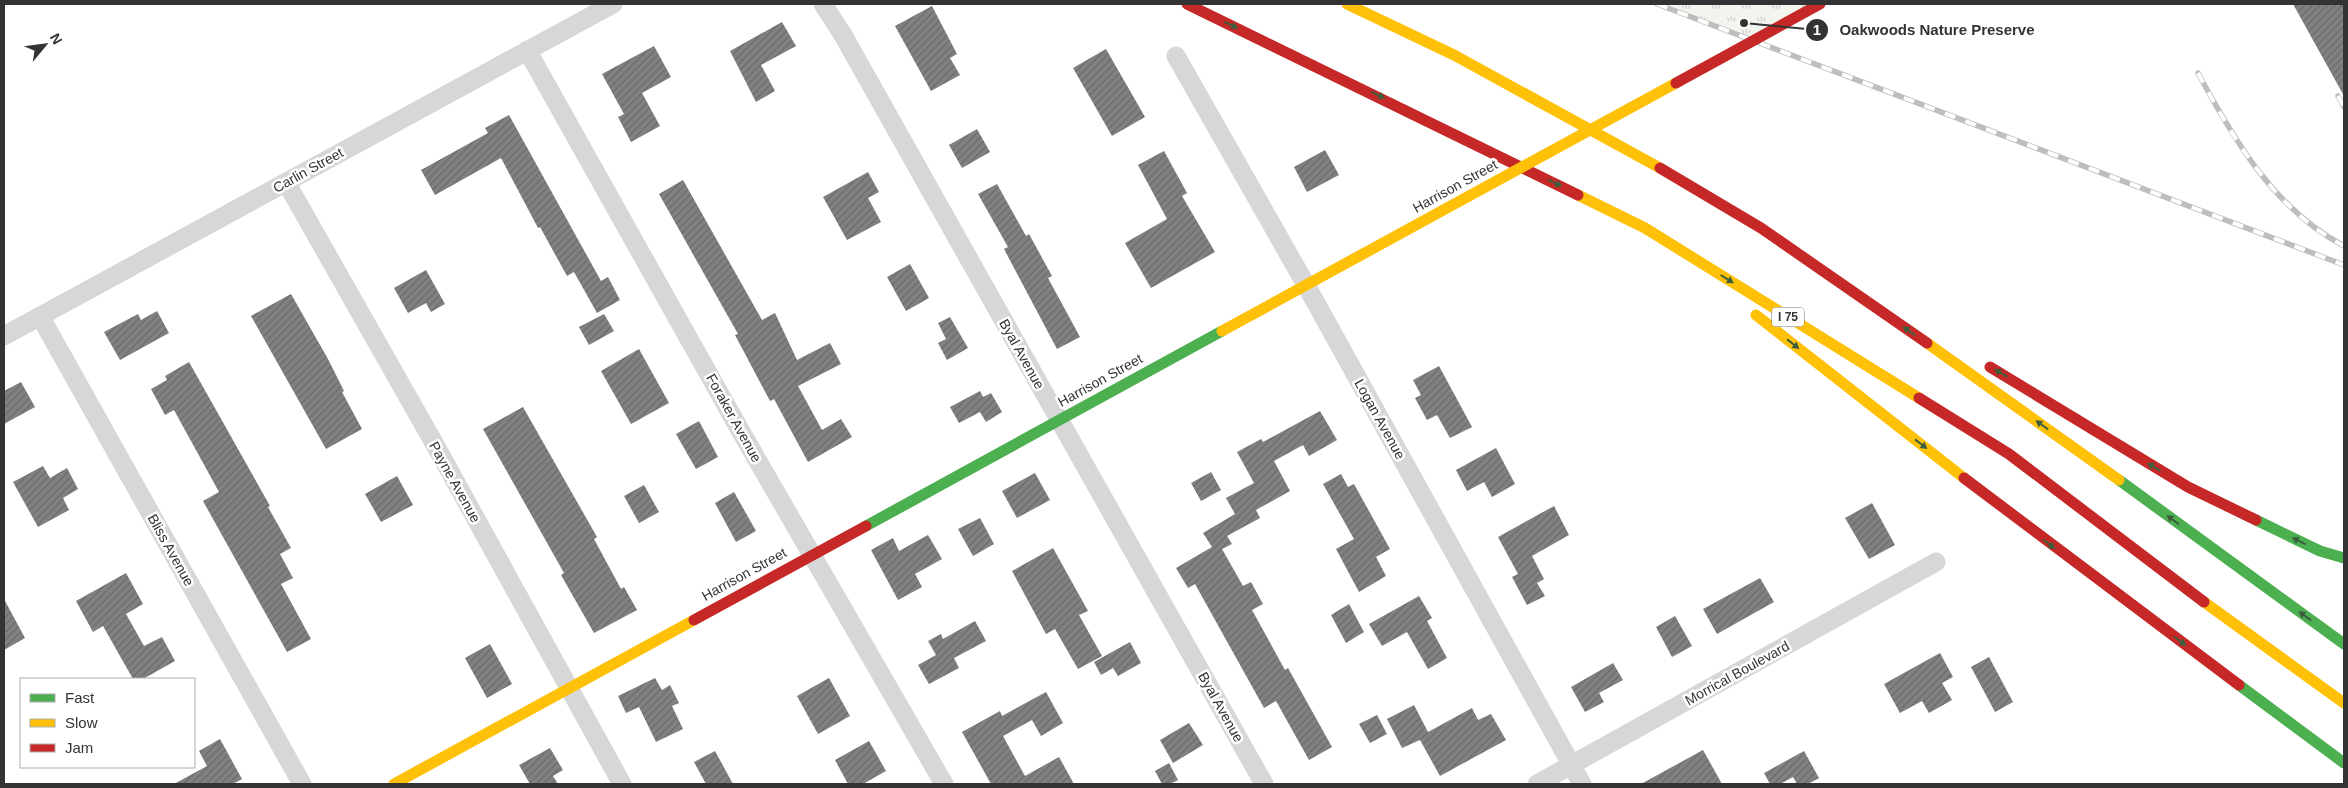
<svg xmlns="http://www.w3.org/2000/svg" width="2348" height="788" font-family="Helvetica,sans-serif">
<style>
.park{fill:url(#park-tufts)}
.building{fill:url(#building-hatch)}
.lines{fill:none;stroke-linecap:round;stroke-linejoin:round}
.street{stroke:#d7d7d7;stroke-width:19}
.fast{stroke:#4caf50;stroke-width:11}
.slow{stroke:#ffc107;stroke-width:11}
.jam{stroke:#c62828;stroke-width:11}
.rail-casing{stroke:#bebebe;stroke-width:5.5}
.rail{stroke:#fff;stroke-width:4;stroke-dasharray:11;stroke-linecap:butt}
.slow-bridge{stroke:#ffc107;stroke-width:11}
.jam-bridge{stroke:#c62828;stroke-width:11}
.oneway{fill:#3c5e3d}
.labels{text-anchor:middle;dominant-baseline:central;stroke-width:5;stroke-linejoin:round;paint-order:stroke}
.shield{fill:#fff;stroke:#707070;stroke-width:1}
.shield-label{font-size:12px;font-weight:bold;fill:#333}
.street-label{font-size:14px;fill:#333;stroke:#fff}
.leader{fill:none;stroke:#333;stroke-width:2}
.callout-dot{fill:#333;stroke:#fff;stroke-width:2}
.mark-label{font-size:15px;text-anchor:middle;font-weight:bold;fill:#fff}
.callout-label{font-size:15px;text-anchor:middle;font-weight:bold;fill:#333;stroke:#fff;stroke-width:5;stroke-linejoin:round;paint-order:stroke}
</style>
<defs>
<pattern id="park-tufts" width="24" height="20" patternUnits="userSpaceOnUse" patternTransform="scale(1.25)"><rect width="24" height="20" fill="#f1f5ed"/><path d="M3 7l-1-3M5 7V3M7 7l1-3M15 17l-1-3M17 17v-4M19 17l1-3" fill="none" stroke="#cfd2cc"/></pattern>
<pattern id="building-hatch" width="6" height="6" patternUnits="userSpaceOnUse" patternTransform="scale(1.25)"><rect width="6" height="6" fill="#818181"/><path d="M-1 1l2-2M0 6l6-6M5 7l2-2" fill="none" stroke="#6a6a6a"/></pattern>
</defs>
<rect width="100%" height="100%" fill="#fff"/>
<path class="park" d="M1661,4H1820L1748,43Z"/>
<path class="building" d="M2293,4H2344V96Z
M932,6L957,54L950,58L960,75L931,91L895,26Z
M782,22L796,46L761,65L775,91L756,102L730,51Z
M654,46L671,77L642,93L660,126L631,142L618,117L624,114L602,74Z
M1106,49L1145,117L1112,136L1073,68Z
M509,115L601,281L608,277L620,300L597,313L574,272L567,276L540,227L538,228L501,158L435,195L421,170L488,133L485,128Z
M977,129L990,152L962,168L949,145Z
M1325,150L1339,175L1307,192L1294,167Z
M1164,151L1187,193L1182,196L1215,252L1151,288L1125,243L1167,219L1138,165Z
M868,172L879,192L868,198L881,222L847,240L823,197Z
M683,180L762,320L775,313L797,360L830,343L841,364L798,386L822,430L841,419L852,437L808,462L774,399L770,401L735,335L738,334L659,194Z
M997,184L1026,236L1029,234L1052,276L1048,278L1080,337L1057,349L1004,249L1008,247L978,194Z
M910,264L929,298L906,311L887,277Z
M426,270L445,304L431,312L426,303L408,313L394,288Z
M291,294L328,359L344,391L342,392L362,429L326,449L251,316Z
M157,311L169,333L120,360L104,332L138,314L141,320Z
M604,314L614,331L589,345L579,327Z
M950,317L968,348L947,360L938,343L946,339L938,323Z
M639,349L669,403L631,424L601,371Z
M189,362L270,506L268,507L291,548L280,554L293,578L281,584L311,639L287,652L203,501L219,492L174,410L165,415L151,389L167,380L165,376Z
M1439,366L1472,427L1450,438L1437,415L1427,420L1415,398L1421,395L1413,380Z
M21,382L35,407L4,424V391Z
M980,391L983,397L991,393L1002,412L986,422L980,412L959,423L950,407Z
M523,407L597,537L594,539L621,589L624,587L637,610L594,633L561,575L564,573L483,429Z
M1320,411L1337,440L1309,456L1303,445L1274,461L1290,491L1256,510L1260,518L1227,536L1232,544L1222,549L1243,586L1251,582L1263,604L1252,610L1285,670L1288,668L1332,747L1309,760L1276,701L1264,708L1195,584L1188,588L1176,568L1212,547L1203,533L1235,514L1226,498L1254,483L1237,452L1261,439L1263,442Z
M699,421L718,457L696,469L676,434Z
M1496,448L1515,484L1492,497L1484,482L1467,491L1456,470Z
M43,466L50,478L67,468L78,489L63,498L69,510L38,527L13,482Z
M1211,472L1221,490L1201,501L1191,483Z
M1035,473L1050,500L1017,518L1002,491Z
M1341,474L1348,487L1354,484L1390,549L1376,557L1386,576L1359,592L1336,549L1354,539L1323,484Z
M397,476L413,505L381,522L365,494Z
M644,485L659,512L639,523L624,496Z
M734,492L756,531L736,542L715,503Z
M1872,503L1895,545L1869,559L1845,518Z
M1554,506L1569,535L1532,556L1544,579L1537,583L1545,596L1527,605L1512,577L1518,574L1498,537Z
M980,518L994,544L973,556L958,529Z
M928,535L942,559L915,574L922,587L898,600L871,550L893,538L899,551Z
M1053,548L1088,611L1079,615L1102,656L1078,669L1055,629L1046,634L1012,571Z
M126,573L143,604L126,614L144,646L162,637L175,661L143,679H133L103,626L93,632L76,601Z
M1760,578L1774,602L1717,634L1703,609Z
M1419,596L1432,618L1427,621L1447,658L1428,669L1407,632L1382,646L1369,624Z
M4,599L25,638L4,650Z
M1349,604L1364,632L1346,643L1331,615Z
M1675,616L1692,646L1672,657L1656,627Z
M975,621L986,641L954,658L959,668L929,684L918,665L936,655L928,641L941,634L943,639Z
M1130,642L1141,663L1118,676L1113,668L1101,675L1094,662Z
M490,644L512,684L487,698L465,658Z
M1940,653L1953,677L1942,683L1952,700L1929,713L1922,701L1900,713L1884,684Z
M1989,657L2013,702L1995,712L1971,667Z
M1613,663L1623,680L1599,693L1604,702L1585,712L1571,687Z
M655,678L662,690L670,685L679,703L672,706L683,729L656,742L639,707L626,713L618,696Z
M829,678L850,716L818,734L797,696Z
M1046,692L1063,723L1041,736L1032,720L1003,736L1025,776L1059,757L1074,784H991L962,732L1000,711L1002,716Z
M1414,705L1428,732L1472,708L1478,720L1491,714L1506,740L1440,776L1420,740L1402,748L1387,719Z
M1377,715L1387,734L1370,743L1359,724Z
M1189,723L1203,745L1173,763L1160,740Z
M220,739L242,779L233,784H174L207,766L199,751Z
M869,741L886,771L863,784H848L835,760Z
M550,748L563,770L553,776L558,784H530L519,765Z
M1703,750L1722,784H1641Z
M715,751L733,784H706L694,762Z
M1804,751L1819,778L1808,784H1797L1793,777L1780,784H1770L1764,773Z
M1169,763L1178,780L1170,784H1162L1155,771Z"/>
<g class="lines">
<path class="street" d="M823,4L843,35L1264,784
M527,50L740,430L944,784
M1176,56L1306,285L1582,784
M286,182L438,450L622,784
M40,316L302,784
M4,336L613,4
M1537,784L1936,562"/>
<path class="fast" d="M2119,480L2344,644
M2256,520L2320,551L2344,558
M866,526L1222,331
M2239,685L2344,763"/>
<path class="slow" d="M1347,4L1454,55L1660,168
M1578,195L1645,228L1919,398
M1756,315L1964,478
M1222,331L1469,196
M1927,343L2119,480
M2204,602L2344,703
M394,784L694,620"/>
<path class="jam" d="M1187,4L1578,195
M1660,168L1761,228L1927,343
M1990,367L2188,487L2256,520
M1919,398L2009,454L2204,602
M1964,478L2239,685
M694,620L866,526"/>
<defs>
<path id="rail" d="M1657,4L2344,265
M2198,73C2234,140 2274,209 2344,246
M2338,96L2344,107"/>
</defs>
<use href="#rail" class="rail-casing"/>
<use href="#rail" class="rail"/>
<path class="slow-bridge" d="M1469,196L1676,83"/>
<path class="jam-bridge" d="M1676,83L1820,4"/>
</g>
<defs><path id="oneway-solid" d="M-6-.8H1V-3.2L6.5 0L1 3.2V.8H-6Z" transform="scale(1.25)"/></defs>
<g class="oneway">
<use href="#oneway-solid" transform="translate(1231 25) rotate(25)"/>
<use href="#oneway-solid" transform="translate(1378 95) rotate(26)"/>
<use href="#oneway-solid" transform="translate(1555 183) rotate(26)"/>
<use href="#oneway-solid" transform="translate(1727 279) rotate(32)"/>
<use href="#oneway-solid" transform="translate(1909 331) rotate(-145)"/>
<use href="#oneway-solid" transform="translate(1793 344) rotate(38)"/>
<use href="#oneway-solid" transform="translate(2001 373) rotate(-149)"/>
<use href="#oneway-solid" transform="translate(2042 425) rotate(-144)"/>
<use href="#oneway-solid" transform="translate(1921 444) rotate(38)"/>
<use href="#oneway-solid" transform="translate(2154 467) rotate(-149)"/>
<use href="#oneway-solid" transform="translate(2173 520) rotate(-144)"/>
<use href="#oneway-solid" transform="translate(2299 541) rotate(-154)"/>
<use href="#oneway-solid" transform="translate(2049 544) rotate(37)"/>
<use href="#oneway-solid" transform="translate(2305 616) rotate(-144)"/>
<use href="#oneway-solid" transform="translate(2180 641) rotate(37)"/>
</g>
<g class="labels">
<rect class="shield" x="1772" y="307.5" width="32" height="19" rx="4"/>
<g class="shield-label">
<text x="1788" y="317">I 75</text>
</g>
<g class="street-label">
<text transform="translate(308 170) rotate(-29)">Carlin Street</text>
<text transform="translate(1455 186) rotate(-29)">Harrison Street</text>
<text transform="translate(1022 354) rotate(61)">Byal Avenue</text>
<text transform="translate(1100 380) rotate(-29)">Harrison Street</text>
<text transform="translate(734 418) rotate(61)">Foraker Avenue</text>
<text transform="translate(1380 419) rotate(61)">Logan Avenue</text>
<text transform="translate(455 482) rotate(61)">Payne Avenue</text>
<text transform="translate(171 550) rotate(61)">Bliss Avenue</text>
<text transform="translate(744 574) rotate(-29)">Harrison Street</text>
<text transform="translate(1737 673) rotate(-29)">Morrical Boulevard</text>
<text transform="translate(1221 707) rotate(61)">Byal Avenue</text>
</g>
</g>
<path class="leader" d="M1744 23L1817 30"/>
<g class="callout-dot">
<circle cx="1744" cy="23" r="5"/>
<circle cx="1817" cy="30" r="12"/>
</g>
<g class="mark-label">
<text x="1817" y="35">1</text>
</g>
<g class="callout-label">
<text x="1937" y="35">Oakwoods Nature Preserve</text>
</g>
<rect width="2348" height="788" fill="none" stroke="#333333" stroke-width="10"/>
<rect x="20" y="678" width="175" height="90" fill="#ffffff" stroke="#adadad"/>
<rect x="30" y="694" width="25" height="8" fill="#4caf50" stroke="#adadad"/>
<text x="65" y="703" font-size="15" fill="#333333">Fast</text>
<rect x="30" y="719" width="25" height="8" fill="#ffc107" stroke="#adadad"/>
<text x="65" y="728" font-size="15" fill="#333333">Slow</text>
<rect x="30" y="744" width="25" height="8" fill="#c62828" stroke="#adadad"/>
<text x="65" y="753" font-size="15" fill="#333333">Jam</text>
<g transform="translate(45 45) rotate(61)" stroke="#ffffff" stroke-width="4" paint-order="stroke">
<path d="M0-4L9 19L0 12L-9 19Z" fill="#333333"/>
<text y="-8" font-size="14" font-weight="bold" text-anchor="middle" fill="#333333">N</text>
</g>
</svg>
